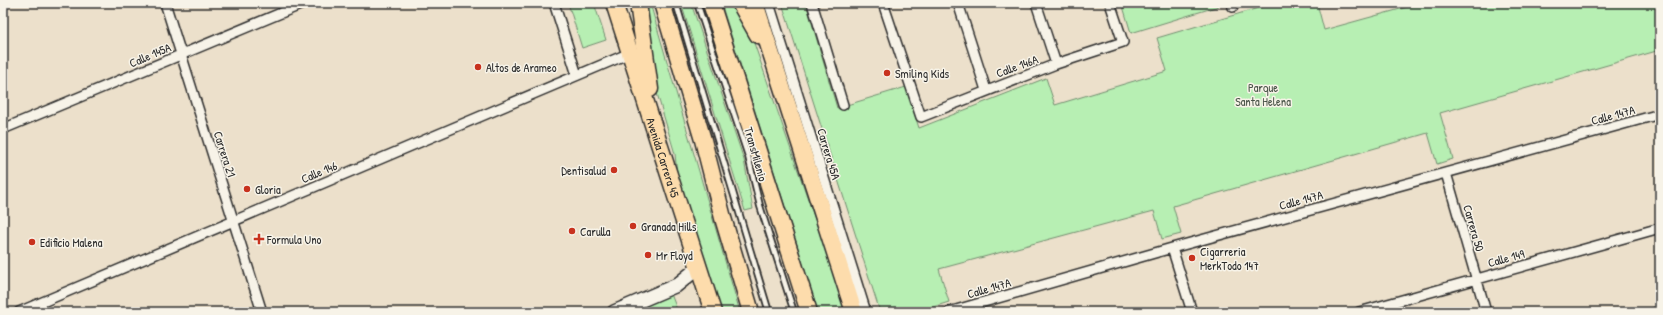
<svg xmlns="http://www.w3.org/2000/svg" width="1663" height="315" font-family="'Patrick Hand',sans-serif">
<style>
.green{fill:#b7efb3;stroke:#718d6f}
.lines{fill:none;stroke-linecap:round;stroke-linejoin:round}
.service-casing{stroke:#2b2b2b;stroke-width:8}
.pedestrian-casing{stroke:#2b2b2b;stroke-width:10}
.minor-casing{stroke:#2b2b2b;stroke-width:12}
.secondary-casing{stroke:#2b2b2b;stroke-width:16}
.trunk-casing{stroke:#2b2b2b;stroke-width:19}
.service{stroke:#f7f3e8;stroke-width:4.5}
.pedestrian{stroke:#f7f3e8;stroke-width:7}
.minor{stroke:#f7f3e8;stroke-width:9}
.secondary{stroke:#f7f3e8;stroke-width:13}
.trunk{stroke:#fddcac;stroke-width:16}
.poi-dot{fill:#c8321e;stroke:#f7f3e8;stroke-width:1.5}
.labels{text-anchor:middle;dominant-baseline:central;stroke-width:3;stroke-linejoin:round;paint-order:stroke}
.street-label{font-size:12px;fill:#2b2b2b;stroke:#f7f3e8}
.poi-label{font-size:12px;fill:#2b2b2b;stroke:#f7f3e8;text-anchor:start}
.park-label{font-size:12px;fill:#475246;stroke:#f7f3e8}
</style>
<rect width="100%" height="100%" fill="#ece0cb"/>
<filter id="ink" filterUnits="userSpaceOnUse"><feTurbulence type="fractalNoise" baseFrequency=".025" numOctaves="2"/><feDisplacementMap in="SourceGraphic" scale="8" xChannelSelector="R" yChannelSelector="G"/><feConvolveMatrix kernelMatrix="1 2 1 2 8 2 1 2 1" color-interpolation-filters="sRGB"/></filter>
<g filter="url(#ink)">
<path class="green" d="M568,3H594L606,40L582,48Z
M645,3H650L740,312H719L678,183L675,154L656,90Z
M681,3H691L744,160L753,209L745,211Z
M721,3H732L754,43L847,312H818Z
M782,3H806L837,108L906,87L919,128L1046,78L1055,105L1167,71L1157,38L1275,3H1317L1324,30L1422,3H1660V50L1440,113L1453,159L1437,164L1428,133L1173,206L1181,234L1162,239L1154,211L939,269L949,302L917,312H880Z
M1122,3H1218L1219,6L1131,33Z
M671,294L678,312H631Z"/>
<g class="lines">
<defs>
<path id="service" d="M676,3L769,312
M697,3L748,156L760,206L794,312"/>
<path id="pedestrian" d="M1655,312L1660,310"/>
<path id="minor" d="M165,3L262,312
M554,3L577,75
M769,3L866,312
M812,3L843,105
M883,3L921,117L1056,64L1123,42L1110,3
M958,3L986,90
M1036,3L1056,64
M1231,3L1233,7
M3,129L305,3
M1446,173L1486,312
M1172,248L1192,312
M19,312L630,53
M949,312L1172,248L1660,114
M1359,312L1660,228"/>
<path id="secondary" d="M614,312L677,285L699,267"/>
<g id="trunk">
<path id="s1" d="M614,3L713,312"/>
<path d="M638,3L650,89"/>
<path d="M662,3L703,140L723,218L751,312"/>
<path d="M711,3L809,312"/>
<path d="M740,3L758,35"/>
<path d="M755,3L854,312"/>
</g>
</defs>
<use href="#service" class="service-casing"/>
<use href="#pedestrian" class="pedestrian-casing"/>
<use href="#minor" class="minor-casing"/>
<use href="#secondary" class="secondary-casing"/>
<use href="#trunk" class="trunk-casing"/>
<use href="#service" class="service"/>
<use href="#pedestrian" class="pedestrian"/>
<use href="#minor" class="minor"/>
<use href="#secondary" class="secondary"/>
<use href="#trunk" class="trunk"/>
</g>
</g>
<g class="poi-dot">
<circle cx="478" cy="67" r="4"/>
<circle cx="887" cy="73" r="4"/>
<circle cx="614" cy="170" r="4"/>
<circle cx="247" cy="189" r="4"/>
<circle cx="633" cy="226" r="4"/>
<circle cx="572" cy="231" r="4"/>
<path d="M257 233h4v4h4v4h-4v4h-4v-4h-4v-4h4z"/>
<circle cx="32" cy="242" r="4"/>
<circle cx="648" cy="255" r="4"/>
<circle cx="1192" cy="258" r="4"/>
</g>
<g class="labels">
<g class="street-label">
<text transform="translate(150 55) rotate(-23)">Calle 145A</text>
<text transform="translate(1017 66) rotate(-20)">Calle 146A</text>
<text transform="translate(1613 115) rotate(-15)">Calle 147A</text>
<text transform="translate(225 154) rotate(72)">Carrera 21</text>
<text transform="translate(756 154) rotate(74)">TransMilenio</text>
<text transform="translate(829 154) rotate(73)">Carrera 45A</text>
<text stroke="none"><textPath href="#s1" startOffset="162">Avenida Carrera 45</textPath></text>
<text transform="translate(319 172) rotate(-23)">Calle 146</text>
<text transform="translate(1301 200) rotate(-15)">Calle 147A</text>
<text transform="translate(1474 228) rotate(74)">Carrera 50</text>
<text transform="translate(1506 258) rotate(-15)">Calle 149</text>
<text transform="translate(989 288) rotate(-16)">Calle 147A</text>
</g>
<g class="poi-label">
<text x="486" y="67">Altos de Arameo</text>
<text x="895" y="73">Smiling Kids</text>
<text x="606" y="170" text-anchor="end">Dentisalud</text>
<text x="255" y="189">Gloria</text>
<text x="641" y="226">Granada Hills</text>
<text x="580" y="231">Carulla</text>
<text x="267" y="239">Formula Uno</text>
<text x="40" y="242">Edificio Malena</text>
<text x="1200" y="251">Cigarreria<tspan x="1200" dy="14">MerkTodo 147</tspan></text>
<text x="656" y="255">Mr Floyd</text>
</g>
<g class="park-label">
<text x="1263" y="87">Parque<tspan x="1263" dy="14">Santa Helena</tspan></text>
</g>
</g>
<rect width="1663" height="315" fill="none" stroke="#f7f3e8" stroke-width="16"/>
<rect x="8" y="8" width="1647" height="299" fill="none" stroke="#2b2b2b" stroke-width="1.5" filter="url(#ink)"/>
</svg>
